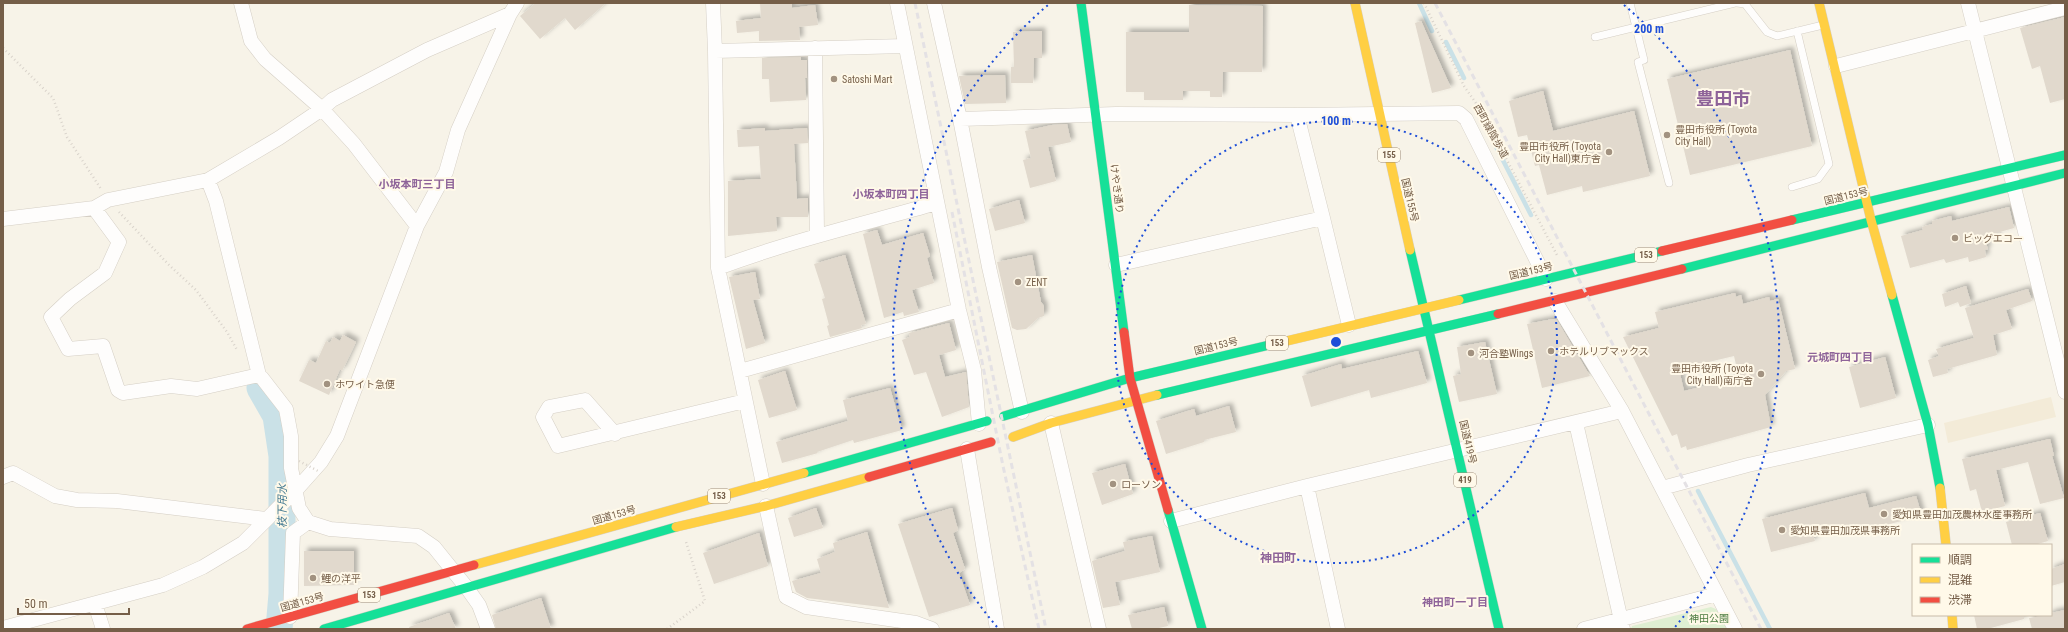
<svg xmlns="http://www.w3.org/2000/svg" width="2068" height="632" font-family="'Roboto Condensed','Noto Sans JP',sans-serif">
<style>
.residential{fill:#f3ebd8}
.green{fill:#dfefd2}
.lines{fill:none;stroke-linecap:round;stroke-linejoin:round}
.stream{stroke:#cae1e7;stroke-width:4.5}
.river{stroke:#cae1e7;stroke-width:27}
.building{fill:#e1d9cd;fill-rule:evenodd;filter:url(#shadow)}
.lane-casing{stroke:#d5cfc5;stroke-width:8}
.street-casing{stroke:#d5cfc5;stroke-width:15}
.fast-casing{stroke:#d7d0c6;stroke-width:10}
.slow-casing{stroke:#d7d0c6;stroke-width:10}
.jam-casing{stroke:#d7d0c6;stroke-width:10}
.path{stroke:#d9d3cb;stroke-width:2.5;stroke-dasharray:1 3;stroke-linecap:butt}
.lane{stroke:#fefdfc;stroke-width:7}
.street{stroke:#fefdfc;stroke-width:14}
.fast{stroke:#16e098;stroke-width:9}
.slow{stroke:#ffcf43;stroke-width:9}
.jam{stroke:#f24e42;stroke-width:9}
.rail{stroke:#e4e1e4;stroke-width:3;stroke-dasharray:6 4;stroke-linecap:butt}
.path-bridge{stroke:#d9d3cb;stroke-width:2.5;stroke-dasharray:1 3;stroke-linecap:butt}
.ring{fill:none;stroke:#1d4ed8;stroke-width:2;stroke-dasharray:2 4}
.poi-dot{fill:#a29280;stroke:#fff9e9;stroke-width:1.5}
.labels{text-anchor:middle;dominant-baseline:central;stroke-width:4;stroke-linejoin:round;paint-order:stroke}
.shield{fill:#fff9e9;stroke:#9e8c78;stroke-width:1}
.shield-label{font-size:9px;font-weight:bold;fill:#755e48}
.poi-label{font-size:10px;fill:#755e48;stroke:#fff9e9;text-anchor:start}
.street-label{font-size:10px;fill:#755e48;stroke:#fff9e9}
.park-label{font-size:10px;fill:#4a7b3f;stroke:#fff9e9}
.neighbourhood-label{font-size:11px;font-weight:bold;fill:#8e6399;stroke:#fff9e9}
.water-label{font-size:11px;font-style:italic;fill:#437991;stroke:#fff9e9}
.quarter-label{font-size:12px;font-weight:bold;fill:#8e6399;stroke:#fff9e9}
.town-label{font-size:18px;font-weight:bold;fill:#8e6399;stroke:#fff9e9}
.centre{fill:#1d4ed8;stroke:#fff9e9;stroke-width:2}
.ring-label{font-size:12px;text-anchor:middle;font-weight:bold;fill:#1d4ed8;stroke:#fff9e9;stroke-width:4;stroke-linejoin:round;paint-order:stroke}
</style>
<defs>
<filter id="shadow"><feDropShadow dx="3.5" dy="-3.5" stdDeviation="2" flood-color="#0004"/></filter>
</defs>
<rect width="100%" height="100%" fill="#f7f3e8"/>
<path class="residential" d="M2051,397L2056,417L1948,443L1944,423Z"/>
<path class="green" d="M1711,607L1716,609L1728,629H1631L1632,626Z"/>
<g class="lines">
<path class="stream" d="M1419,3L1432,31
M1446,42L1464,78
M1489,133L1531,215
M1698,491L1770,629"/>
<path class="river" d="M260,388L276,416L282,456V594L279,629"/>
</g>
<path class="building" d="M536,3H606L575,30L565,18L540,39L520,16Z
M760,3H792V8L815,5L818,25L799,27L800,40L759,41V31L737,33L736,21L761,18Z
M1189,5L1263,6L1262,72H1223L1222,97H1210V91H1183V100H1144V92H1126V32H1189Z
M2065,17V99L2050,103L2040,66L2032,69L2020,28Z
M1421,21L1451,88L1432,93L1415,23Z
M1042,31V58H1034L1033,83H1011V67H1014L1013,32Z
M1790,50L1812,146L1690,175L1667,79Z
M801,57V60H807V78H805L806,100L770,102L769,79H762V58Z
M1005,75L1006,103L965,104L959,76Z
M1543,91L1553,131L1634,111L1650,176L1583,192L1582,186L1547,195L1539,165L1535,166L1527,135L1518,137L1509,101Z
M1067,124L1071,142L1048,147L1056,181L1030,188L1023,160L1031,158L1025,131L1052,125Z
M765,128V131L807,128L808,143L794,144L797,199L808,198V217H776L777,231L728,236V181L761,179L759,146L738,147L737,130Z
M1019,200L1025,223L995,231L989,209Z
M2009,207L2014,228L1996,233L1997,238L1985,241L1988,249L1985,250L1986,257L1969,262L1968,257L1946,263L1944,259L1910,268L1901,236L1923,230L1922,227L1932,224V221L1951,216L1952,221Z
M877,230L882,245L923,233L930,256L927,258L934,283L912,290L919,312L904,316L903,312L884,318L863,234Z
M845,255L866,324L861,325L862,328L830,337L827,326L829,325L822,299L825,298L814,264Z
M1032,255L1041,302L1044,306V316L1038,318L1026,329L1017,330L1012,328L997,262Z
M755,272L760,299L753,300L765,343L746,349L729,277Z
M1966,286L1971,303L1960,307L1958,302L1945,307L1942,294Z
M2028,289L2032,301L2006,310L2012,329L1993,335L1997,355L1947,369L1948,373L1933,377L1928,360L1939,356L1936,349L1974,338L1965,308Z
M1735,293L1736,297L1741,295L1743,304L1769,297L1770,301L1778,299L1795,369L1786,371L1765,395L1771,427L1687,450L1686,446L1681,448L1677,434L1672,436L1623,337L1659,328L1655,312ZM1734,356L1739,378L1684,391L1679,369Z
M1553,319L1557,320L1590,376L1542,388L1527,324Z
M949,323L956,350L939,355L945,377L966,372L969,407L942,417L926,372L914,375L902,340L910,337L909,333Z
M343,335L356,342L342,371L340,369L329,395L299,381L309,360L316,363L326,341L330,343L333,337L340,341Z
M1485,342L1497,394L1459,402L1453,376L1461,374L1457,347Z
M1418,351L1427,383L1371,398L1369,390L1311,407L1302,376L1341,364L1342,369Z
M1885,357L1896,398L1860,408L1849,367Z
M785,371L797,410L769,418L758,380Z
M890,388L902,430L854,443L853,440L817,452L818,453L782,463L776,442L848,421L843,400Z
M1229,406L1236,432L1204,440V442L1166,454L1156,421L1194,409L1196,416Z
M2050,439L2054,456H2052L2064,498L2040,504L2028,462L1996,470L2005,506L1982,512L1976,489L1970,491L1962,459Z
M1125,464L1133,494L1102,505L1092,473Z
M1865,493L1869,508L1916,496L1922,516L1853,533L1851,525L1813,535L1815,541L1771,552L1762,519Z
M816,508L823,528L794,537L788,518Z
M952,508L958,530L953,533L965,569L959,573L970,605L929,617L898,524Z
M2040,513L2048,541L2034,545H2012L2006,522Z
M867,532L889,608L807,598L796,592L792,581L821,573L817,559L835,552L833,543Z
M759,533L768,566L714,584L703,553Z
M1152,536L1160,572L1115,582L1120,605L1103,608L1092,561L1125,551L1123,542Z
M304,551H354V585L304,586Z
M2065,564V582L2051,586V569Z
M541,598L551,629H496L492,615Z
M1164,607L1168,626L1154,629H1132L1128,615Z
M2065,610V629H2032L2029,618L2051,615V613Z
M449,613L456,629H410L409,627Z
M1974,615H2024V619L1987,629H1977Z"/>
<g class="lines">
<defs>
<path id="lane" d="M1630,3L1644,60L1638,62L1669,183
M1737,3L1745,4L1767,32L1777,36L1823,25
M1595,37L1735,3
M1792,187L1818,179L1829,164L1797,31"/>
<path id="street" d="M241,3L251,41L265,59L322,109L354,144L417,226
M713,3L715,51L718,268L763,484
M897,3L959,310L974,370L979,424
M934,3L960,119
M1968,3L2065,392
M815,48L817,234
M715,51L905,46
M1836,66L2065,8
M94,208L119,242L105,273L70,299L51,317L68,349L103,346L118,390L123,393L171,386L197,389L259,375L216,201L208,180
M1323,218L1349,325
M3,219L94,208L108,200L208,180L279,138L322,109L332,100L427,50L510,14
M1116,265L1323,218L1297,115
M718,268C790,241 863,224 937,203
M1555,301L1622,411L1735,629
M740,371L959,310
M256,375L262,378L286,409L291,436V468L299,508L308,522L330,529L418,536L434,547L467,588L479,605L488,629
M1022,412L989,267L960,119L1116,114L1297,115L1459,113L1466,119L1546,279
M1051,423L1099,629
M1576,423L1623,629
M615,434L585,400L549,407L543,417L558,446L745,401
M967,449L997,629
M3,477L13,473L55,496L77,500L117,501L266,519
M1307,486L1338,629
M1662,488L1748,465L1928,425
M766,506L786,597L806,607L916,623L932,629
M1171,521L1307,486L1622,411
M95,604L103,629
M290,617L293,533L308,522
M3,628L163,585L203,567L243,543L296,490L321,462L337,436L417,226L446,172L458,130L510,14L517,3
M1584,629L1717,594"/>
<path id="fast" d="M1081,3L1124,332
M1792,220L2065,155
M1410,250L1499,629
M1682,269L2065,173
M1892,295L1928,425L1940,488
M1459,300L1662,251
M1157,395L1498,314
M1004,416L1130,378L1274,344
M804,473L987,421
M1168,510L1202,629
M324,629L676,527"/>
<path id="slow" d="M1355,3L1410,250
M1819,3L1871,220L1892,295
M1274,344L1459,300
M1013,437L1051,423L1157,395
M1940,488L1946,545
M676,527L766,506L869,477
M474,565L804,473
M1952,615L1953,629"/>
<path id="jam" d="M1662,251L1792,220
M1498,314L1682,269
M1124,332L1130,378L1168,510
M869,477L991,442
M247,629L474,565"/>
</defs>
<use href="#lane" class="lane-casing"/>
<use href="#street" class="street-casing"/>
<use href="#fast" class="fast-casing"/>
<use href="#slow" class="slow-casing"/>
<use href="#jam" class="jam-casing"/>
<path class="path" d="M1424,3L1464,86L1480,109L1558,257
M3,48L53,98L67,137L101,189
M119,212L169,265L196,290L227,332L237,350
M667,629L705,601L686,542"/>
<use href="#lane" class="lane"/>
<use href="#street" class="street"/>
<use href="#fast" class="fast"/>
<use href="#slow" class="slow"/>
<use href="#jam" class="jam"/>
<path class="rail" d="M915,3L1046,629
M1435,3L1761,629
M952,212L1003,466L1039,629"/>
<path class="path-bridge" d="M299,461L320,472"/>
</g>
<g class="ring">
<circle cx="1336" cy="342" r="221"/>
<path d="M997 627A443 443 0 0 1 1048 5M1624 5A443 443 0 0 1 1675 627"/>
</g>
<g class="poi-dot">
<circle cx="834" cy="79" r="4"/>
<circle cx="1667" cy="135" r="4"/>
<circle cx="1609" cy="152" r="4"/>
<circle cx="1955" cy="238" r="4"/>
<circle cx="1018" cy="282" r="4"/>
<circle cx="1551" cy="351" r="4"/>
<circle cx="1471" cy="353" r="4"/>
<circle cx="1761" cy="374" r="4"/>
<circle cx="327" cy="384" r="4"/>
<circle cx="1113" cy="484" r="4"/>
<circle cx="1884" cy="514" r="4"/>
<circle cx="1782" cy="530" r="4"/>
<circle cx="313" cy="578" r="4"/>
</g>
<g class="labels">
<g class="shield">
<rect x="1378" y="148" width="22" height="14" rx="3"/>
<rect x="1635" y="248" width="22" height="14" rx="3"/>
<rect x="1266" y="336" width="22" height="14" rx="3"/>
<rect x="1454" y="473" width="22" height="14" rx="3"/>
<rect x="708" y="489" width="22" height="14" rx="3"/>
<rect x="358" y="588" width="22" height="14" rx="3"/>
</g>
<g class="shield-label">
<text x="1389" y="155">155</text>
<text x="1646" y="255">153</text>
<text x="1277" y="343">153</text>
<text x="1465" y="480">419</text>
<text x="719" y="496">153</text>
<text x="369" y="595">153</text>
</g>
<g class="poi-label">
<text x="842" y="79">Satoshi Mart</text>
<text x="1675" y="129">豊田市役所 (Toyota<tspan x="1675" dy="12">City Hall)</tspan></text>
<text x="1601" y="146" text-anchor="end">豊田市役所 (Toyota<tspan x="1601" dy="12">City Hall)東庁舎</tspan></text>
<text x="1963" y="238">ビッグエコー</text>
<text x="1026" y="282">ZENT</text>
<text x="1559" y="351">ホテルリブマックス</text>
<text x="1479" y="353">河合塾Wings</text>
<text x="1753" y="368" text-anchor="end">豊田市役所 (Toyota<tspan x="1753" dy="12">City Hall)南庁舎</tspan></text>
<text x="335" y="384">ホワイト急便</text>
<text x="1121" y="484">ローソン</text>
<text x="1892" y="514">愛知県豊田加茂農林水産事務所</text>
<text x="1790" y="530">愛知県豊田加茂県事務所</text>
<text x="321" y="578">鯉の洋平</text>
</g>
<g class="street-label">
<text transform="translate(1491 131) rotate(61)">西町緑陰歩道</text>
<text transform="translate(1117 189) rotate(83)">けやき通り</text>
<text transform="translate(1846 196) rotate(-14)">国道153号</text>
<text transform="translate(1410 200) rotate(77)">国道155号</text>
<text transform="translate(1531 271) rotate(-13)">国道153号</text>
<text transform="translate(1216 346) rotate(-14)">国道153号</text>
<text transform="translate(1468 442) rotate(77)">国道419号</text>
<text transform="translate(614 515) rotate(-16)">国道153号</text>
<text transform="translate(302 602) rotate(-16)">国道153号</text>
</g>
<g class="park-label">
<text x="1709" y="618">神田公園</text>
</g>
<g class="neighbourhood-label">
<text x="417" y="184">小坂本町三丁目</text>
<text x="891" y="194">小坂本町四丁目</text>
<text x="1840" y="357">元城町四丁目</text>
<text x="1455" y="602">神田町一丁目</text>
</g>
<g class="water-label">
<text transform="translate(282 506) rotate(-90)">枝下用水</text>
</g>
<g class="quarter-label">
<text x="1278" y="558">神田町</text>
</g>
<g class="town-label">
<text x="1723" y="98">豊田市</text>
</g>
</g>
<circle cx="1336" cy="342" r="6" class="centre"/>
<g class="ring-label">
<text x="1649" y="33">200 m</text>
<text x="1336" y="125">100 m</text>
</g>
<rect width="2068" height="632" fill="none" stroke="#755e48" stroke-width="8"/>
<rect x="1912" y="544" width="140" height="72" fill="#fff9e9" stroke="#c8bba9"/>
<rect x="1920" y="557" width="20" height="6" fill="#16e098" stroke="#c8bba9"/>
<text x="1948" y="564" font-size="12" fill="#755e48">順調</text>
<rect x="1920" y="577" width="20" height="6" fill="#ffcf43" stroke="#c8bba9"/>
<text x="1948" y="584" font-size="12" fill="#755e48">混雑</text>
<rect x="1920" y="597" width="20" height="6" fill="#f24e42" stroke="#c8bba9"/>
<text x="1948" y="604" font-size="12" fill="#755e48">渋滞</text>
<path d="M18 608v6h111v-6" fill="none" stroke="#755e48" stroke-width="2"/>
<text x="24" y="608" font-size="12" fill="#755e48" stroke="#fff9e9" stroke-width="3" paint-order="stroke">50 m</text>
</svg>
